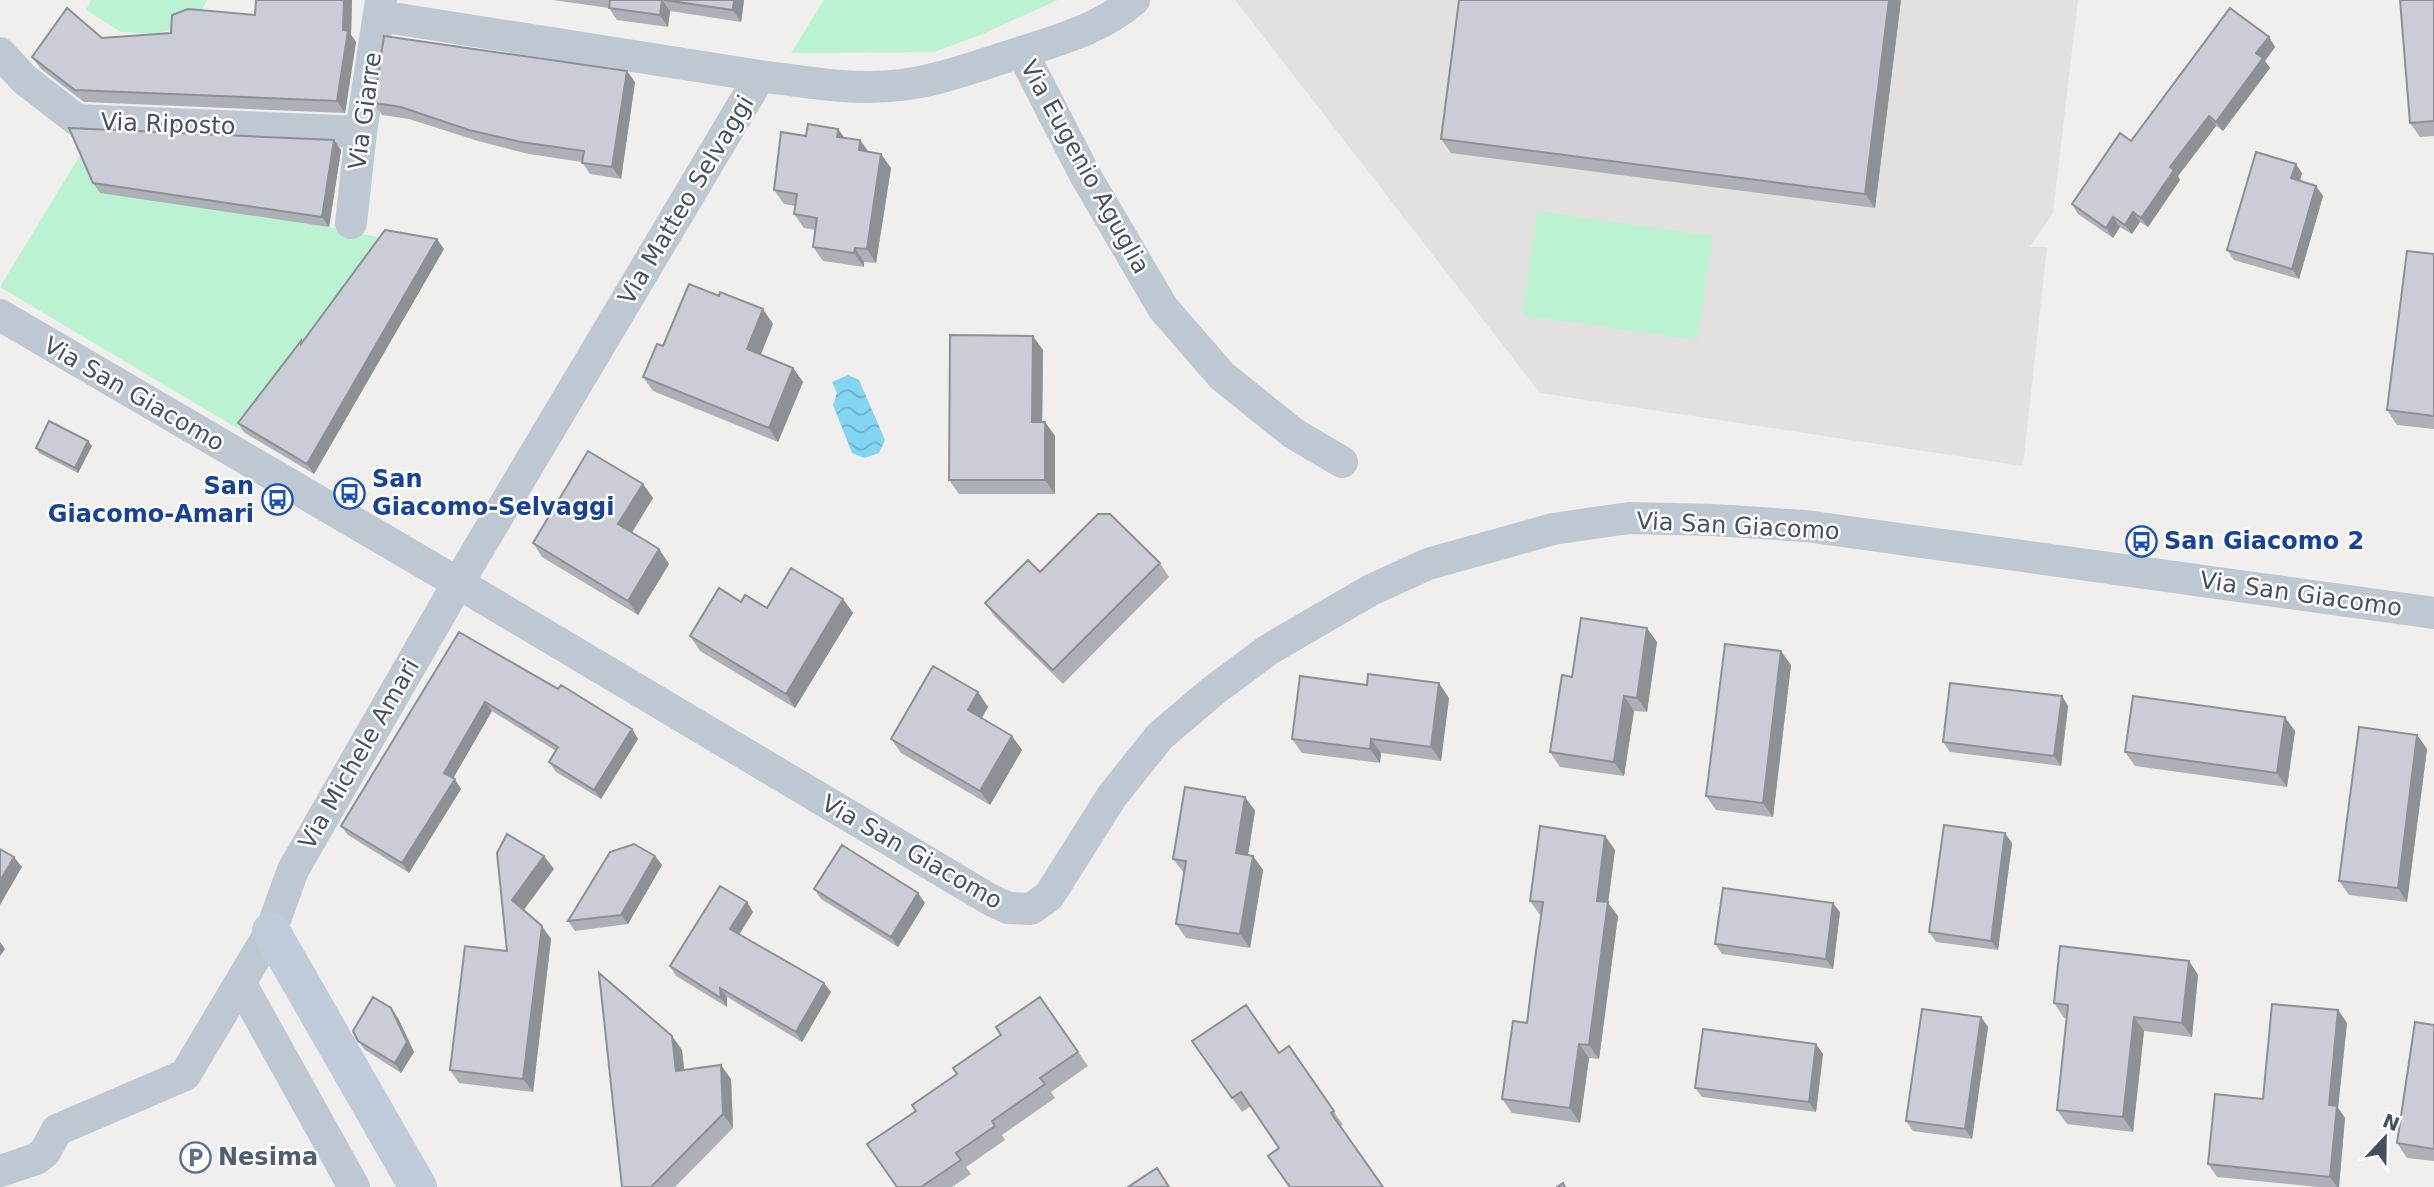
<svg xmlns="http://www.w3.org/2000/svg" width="2434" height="1187" font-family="'DejaVu Sans',sans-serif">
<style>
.education{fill:#e3e0e0}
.grass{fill:#baf2d2}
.water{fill:url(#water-waves)}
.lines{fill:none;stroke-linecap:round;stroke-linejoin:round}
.minor{stroke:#bec8d2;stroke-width:32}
.secondary{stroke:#c0cbd9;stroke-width:38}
.wall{fill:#aeb0b7}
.shaded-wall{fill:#8d9095}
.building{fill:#cacdd5;stroke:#8d9095;stroke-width:2}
.labels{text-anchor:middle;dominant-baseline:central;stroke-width:5;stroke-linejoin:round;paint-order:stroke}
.street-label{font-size:24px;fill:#45515e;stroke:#fff}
.transit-label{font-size:24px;font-weight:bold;fill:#164399;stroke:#fff;text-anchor:start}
.service-label{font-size:24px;font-weight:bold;fill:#4e5e75;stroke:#fff;text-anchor:start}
</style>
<defs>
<pattern id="water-waves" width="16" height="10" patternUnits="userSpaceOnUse" patternTransform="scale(1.75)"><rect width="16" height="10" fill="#83d6f2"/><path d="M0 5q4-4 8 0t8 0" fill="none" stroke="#6db0c7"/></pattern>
</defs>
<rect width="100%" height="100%" fill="#f1efee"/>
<path class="education" d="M1235,0H2078L2053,213L2030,247H2047L2023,466L1540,393Z"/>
<path class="grass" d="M91,0H207L197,20L156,34L121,32L86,10Z
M824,0H1058L980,35L934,52L791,53Z
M82,152L329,227L392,240L245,433L0,287Z
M1537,211L1713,236L1697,340L1522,315Z"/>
<path class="water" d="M848,375L859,380L885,440L879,453L864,458L852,453L833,405L837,393L832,382Z"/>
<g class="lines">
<path class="minor" d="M1022,52C1061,39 1102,28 1134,0
M0,53L24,79L77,120L361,132
M760,76C806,82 854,91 901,85C942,80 982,64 1022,52L1085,175L1163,308L1222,376L1293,433L1342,462
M351,223L361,132L381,0
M0,315L458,583L989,899L1008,908L1031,909L1049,896L1112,796L1160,736L1213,691L1268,650L1371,590L1428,564L1553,529L1629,518L1714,520L1806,526L2434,613
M241,984L354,1187
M0,1171L36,1159L45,1152L57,1130L185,1075L271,931L293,870L458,583L760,76L379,16"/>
<path class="secondary" d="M271,931L418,1187"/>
</g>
<path class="wall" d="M256,0H352L351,35L356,42L345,113L84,102L41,69L32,57L102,38L171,33L255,15Z
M553,0H744L741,22L670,11L668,27L617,20L609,8Z
M1459,0H1901L1875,208L1451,153L1441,139Z
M2434,0V136L2420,137L2410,123Z
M2269,37L2275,47L2265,61L2270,68L2223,131L2216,126L2178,176L2180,180L2148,227L2140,222L2132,234L2120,227L2113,238L2078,214L2072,204L2131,141Z
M635,82L621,179L590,174L582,162L529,154L478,141L409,119L382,115L374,103Z
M838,129L844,138L860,140L869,152L891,168L876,263L864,262V267L823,261L813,247L815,230L804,228L794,214L795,206L784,204L774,190L806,136Z
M334,140L341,150L329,227L100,193L93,183Z
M2302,173L2300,181L2316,186L2323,196L2299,279L2234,260L2227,250Z
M444,249L314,474L245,433L238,423L302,342Z
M2434,254V429L2397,425L2387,410Z
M773,324L761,355L793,368L803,382L778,442L653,391L643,377L663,346Z
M1043,350L1042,422H1045L1055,436V494H959L949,480Z
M92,446L78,473L39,453L36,448Z
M643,484L653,498L632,533L659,549L669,564L638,615L542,557L533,543Z
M1160,563L1169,577L1063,684L995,617L985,603L1040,572Z
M843,599L853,613L795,708L700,651L690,636L741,602L767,608Z
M459,632L632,729L638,739L601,799L556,772L549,762L556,751L492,711L453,778L461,789L409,873L348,835L341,826Z
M1657,642L1647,712L1634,711L1624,776L1560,767L1550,752L1572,677Z
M1791,665L1773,817L1716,810L1706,796Z
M978,692L988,707L981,718L1012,736L1022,750L990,805L901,753L891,739Z
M2062,696L2068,706L2061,766L1950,752L1943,742Z
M1449,698L1441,761L1381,753L1380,763L1302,753L1292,739Z
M2295,731L2287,787L2135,766L2125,752Z
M2417,735L2427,749L2407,902L2349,895L2339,881Z
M1245,797L1255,811L1248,855L1253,856L1263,870L1250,948L1186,938L1176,924L1184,873L1173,859Z
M1605,836L1615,850L1608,903L1618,916L1599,1059L1589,1058L1580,1123L1512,1113L1502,1099L1527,1023L1541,915H1540L1530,901Z
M2012,843L1998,950L1936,942L1929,932Z
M497,853L554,869L524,910L551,939L533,1092L459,1083L450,1070L507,951Z
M655,856L662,865L628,924L575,931L568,921Z
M814,889L925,903L898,947L821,899Z
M753,912L739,934L831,992L802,1042L727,997V1007L676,976L670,966Z
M1840,912L1833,969L1722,954L1715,944Z
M2189,961L2198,975L2192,1037L2144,1031L2133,1132L2067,1124L2057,1110L2067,1018H2064L2054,1003Z
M1040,997L1088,1066L1051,1092L1055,1098L1002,1135L1005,1140L966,1167L971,1174L952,1187H897L916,1111L1001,1035Z
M2338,1010L2347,1023L2338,1108L2345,1118L2339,1187H2318L2217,1177L2208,1164Z
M1981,1017L1988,1027L1972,1139L1913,1131L1906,1121Z
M398,1018L414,1052L401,1073L365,1050L358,1041Z
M2434,1025V1161L2407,1158L2397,1143Z
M672,1036L682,1050L684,1070L731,1079L733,1128L675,1187H622Z
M1192,1041L1280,1053L1289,1046L1343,1125L1279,1148L1251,1106L1242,1112Z
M1823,1054L1816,1112L1702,1097L1695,1088Z"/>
<path class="shaded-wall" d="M344,0H352L351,35L356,42L345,113L337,101L343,30Z
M662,0L670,11L668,27L660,15Z
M734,0H744L741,22L733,10Z
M1889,0H1901L1875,208L1865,194Z
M2269,37L2275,47L2265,61L2270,68L2223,131L2216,122L2256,53Z
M627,71L635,82L621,179L612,167Z
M2209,116L2216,126L2178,176L2180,180L2148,227L2141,218L2170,167Z
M838,129L848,143L837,137Z
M334,140L341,150L329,227L322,217Z
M860,140L870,154L859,150Z
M881,154L891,168L876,263L867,249Z
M2296,164L2302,173L2298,188L2291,178Z
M2316,186L2323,196L2299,279L2292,269Z
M2133,212L2140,222L2132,234L2125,225Z
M2113,217L2120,227L2113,238L2106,228Z
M437,239L444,249L314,474L307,464Z
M855,248L864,262V267L854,253Z
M763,309L773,324L757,363L747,349Z
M1033,336L1043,350L1042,437L1032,422Z
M793,368L803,382L778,442L769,428Z
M1045,422L1055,436V494L1045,480Z
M88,441L92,446L78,473L75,468Z
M643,484L653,498L628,538L618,524Z
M659,549L669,564L638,615L628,601Z
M843,599L853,613L795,708L786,694Z
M1647,628L1657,642L1647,712L1637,698Z
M1781,651L1791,665L1773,817L1763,803Z
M1439,683L1449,698L1441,761L1431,747Z
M978,692L988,707L978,725L968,710Z
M1624,696L1634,711L1624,776L1614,762Z
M2062,696L2068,706L2061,766L2054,756Z
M485,702L492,711L451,782L444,773Z
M2285,717L2295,731L2287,787L2277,773Z
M632,729L638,739L601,799L594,790Z
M2417,735L2427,749L2407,902L2398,888Z
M1012,736L1022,750L990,805L980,791Z
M1371,739L1381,753L1380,763L1370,749Z
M455,779L461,789L409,873L402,863Z
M1245,797L1255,811L1246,867L1236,853Z
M2005,833L2012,843L1998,950L1991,941Z
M1605,836L1615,850L1608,903L1618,916L1599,1059L1589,1045L1597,901Z
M544,856L554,869L521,913L512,900Z
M655,856L662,865L628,924L621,915Z
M1253,856L1263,870L1250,948L1240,934Z
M14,857L22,867L0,905V881Z
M918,893L925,903L898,947L891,937Z
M747,902L753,912L737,938L730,929Z
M1833,903L1840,912L1833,969L1826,959Z
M542,926L551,939L533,1092L523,1079Z
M0,942L5,949L0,956Z
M2189,961L2198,975L2192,1037L2182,1023Z
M824,983L831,992L802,1042L796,1032Z
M720,988L727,997V1007L721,998Z
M391,1008L398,1018L414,1052L401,1073L395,1063Z
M2338,1010L2347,1023L2338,1108L2345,1118L2339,1187H2337L2330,1177L2329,1105Z
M1981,1017L1988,1027L1972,1139L1965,1129Z
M2134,1017L2144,1031L2133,1132L2123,1117Z
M672,1036L682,1050L686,1085L676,1071Z
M1579,1044L1589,1058L1580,1123L1570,1108Z
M1816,1044L1823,1054L1816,1112L1809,1102Z
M721,1065L731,1079L733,1128L723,1114Z"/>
<path class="building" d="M256,0H344L343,30L348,31L337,101L75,90L32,57L67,8L102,38L171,33L172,15L188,9L255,15Z
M610,0H662L660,15L609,8Z
M664,0H734L733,10Z
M1459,0H1889L1865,194L1441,139Z
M2400,0H2434V121L2410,123Z
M2230,8L2269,37L2256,53L2263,58L2216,122L2209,116L2170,167L2174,170L2141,218L2133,212L2125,225L2113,217L2106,228L2072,204L2120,133L2131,141Z
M384,36L627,71L612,167L582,163L584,151L521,142L469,130L401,107L374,103Z
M808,124L838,129L837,137L860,140L859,150L881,154L867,249L855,248L854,253L813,247L817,218L794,214L797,194L774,190L781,132L806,136Z
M69,128L334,140L322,217L93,183Z
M2256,152L2296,164L2291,178L2316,186L2292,269L2227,250Z
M385,230L437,239L307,464L238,423L301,341V344Z
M2407,251L2434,254V416L2387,410Z
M689,284L719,296L720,292L763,309L747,349L793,368L769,428L643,377L657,344L663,346Z
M950,335L1033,336L1032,422H1045V480H949Z
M49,421L88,441L75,468L36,448Z
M588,451L643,484L618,524L659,549L628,601L533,543Z
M1098,514H1110L1160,563L1053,670L985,603L1028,560L1040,572Z
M791,568L843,599L786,694L690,636L719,588L741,602L745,595L767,608Z
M1581,618L1647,628L1637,698L1624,696L1614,762L1550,752L1562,675L1572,677Z
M459,632L558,689L561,685L632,729L594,790L549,762L558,747L485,702L444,773L455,779L402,863L341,826Z
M1725,644L1781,651L1763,803L1706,796Z
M933,666L978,692L968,710L1012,736L980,791L891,739Z
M1368,674L1439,683L1431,747L1371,739L1370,749L1292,739L1300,676L1367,685Z
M1950,683L2062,696L2054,756L1943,742Z
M2133,696L2285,717L2277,773L2125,752Z
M2359,727L2417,735L2398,888L2339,881Z
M1185,787L1245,797L1236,853L1253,856L1240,934L1176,924L1186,861L1173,859Z
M1944,825L2005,833L1991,941L1929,932Z
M1540,826L1605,836L1597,901L1608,902L1589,1045L1579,1044L1570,1108L1502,1099L1513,1021L1527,1023L1535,959L1543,902L1530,901Z
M507,834L544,856L512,900L542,926L523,1079L450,1070L465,946L507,951L497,853Z
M634,844L655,856L621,915L568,921L610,852Z
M842,845L918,893L891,937L814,889Z
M0,849L14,857L0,881Z
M720,886L747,902L730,929L824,983L796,1032L720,988L721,998L670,966Z
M1723,888L1833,903L1826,959L1715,944Z
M2060,946L2189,961L2182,1023L2134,1017L2123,1117L2057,1110L2068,1005L2054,1003Z
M599,973L672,1036L676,1071L721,1065L723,1114L651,1187H622Z
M373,997L391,1008L407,1042L395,1063L358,1041L353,1031Z
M1040,997L1078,1052L1040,1078L1045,1084L992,1121L995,1126L956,1153L961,1160L921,1187H897L867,1144L916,1111L912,1105L957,1074L953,1068L1001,1035L996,1027Z
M2272,1004L2338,1010L2329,1105L2337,1106L2330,1177L2208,1164L2215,1094L2263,1099Z
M1246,1005L1279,1053L1289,1046L1334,1111L1331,1113L1383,1187H1290L1268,1156L1279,1148L1241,1092L1232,1098L1192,1041Z
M1922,1009L1981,1017L1965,1129L1906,1121Z
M2415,1022L2434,1025V1149L2397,1143Z
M1703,1029L1816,1044L1809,1102L1695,1088Z
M1157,1168L1169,1187H1128Z
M1563,1183L1565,1187H1557Z"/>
<defs>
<symbol id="bus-ring" viewBox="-11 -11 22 22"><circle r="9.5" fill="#fff" stroke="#1a4fb4" stroke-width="1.5"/><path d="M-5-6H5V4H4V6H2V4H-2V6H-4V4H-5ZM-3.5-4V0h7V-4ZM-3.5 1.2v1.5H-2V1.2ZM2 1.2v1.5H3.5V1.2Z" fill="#1a4fb4"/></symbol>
<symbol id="parking-ring" viewBox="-11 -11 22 22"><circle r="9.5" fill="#fff" stroke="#5c6f8a" stroke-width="1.5"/><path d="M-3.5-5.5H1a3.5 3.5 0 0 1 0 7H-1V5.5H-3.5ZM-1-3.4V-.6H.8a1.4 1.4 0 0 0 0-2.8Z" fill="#5c6f8a"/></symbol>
</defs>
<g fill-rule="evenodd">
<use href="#bus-ring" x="332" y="476" width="35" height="35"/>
<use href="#bus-ring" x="260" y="482" width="35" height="35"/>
<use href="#bus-ring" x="2124" y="524" width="35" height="35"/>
<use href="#parking-ring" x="178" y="1140" width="35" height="35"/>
</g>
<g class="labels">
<g class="street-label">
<text transform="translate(365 111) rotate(-82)">Via Giarre</text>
<text transform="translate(168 124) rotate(2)">Via Riposto</text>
<text transform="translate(1085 167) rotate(61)">Via Eugenio Aguglia</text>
<text transform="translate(686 200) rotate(-59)">Via Matteo Selvaggi</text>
<text transform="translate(134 394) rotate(30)">Via San Giacomo</text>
<text transform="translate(1738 526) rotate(3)">Via San Giacomo</text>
<text transform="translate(2301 594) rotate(8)">Via San Giacomo</text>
<text transform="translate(359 754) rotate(-60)">Via Michele Amari</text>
<text transform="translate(912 852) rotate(30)">Via San Giacomo</text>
</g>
<g class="transit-label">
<text x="372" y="479">San<tspan x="372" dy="28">Giacomo-Selvaggi</tspan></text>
<text x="254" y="486" text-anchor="end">San<tspan x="254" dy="28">Giacomo-Amari</tspan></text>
<text x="2164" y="541">San Giacomo 2</text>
</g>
<g class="service-label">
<text x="218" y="1157">Nesima</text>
</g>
</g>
<g transform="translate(2385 1138) rotate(22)" stroke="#ffffff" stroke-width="5" paint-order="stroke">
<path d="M0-5L12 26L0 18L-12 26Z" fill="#45515e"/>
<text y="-10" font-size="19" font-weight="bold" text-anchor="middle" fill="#45515e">N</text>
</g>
</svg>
